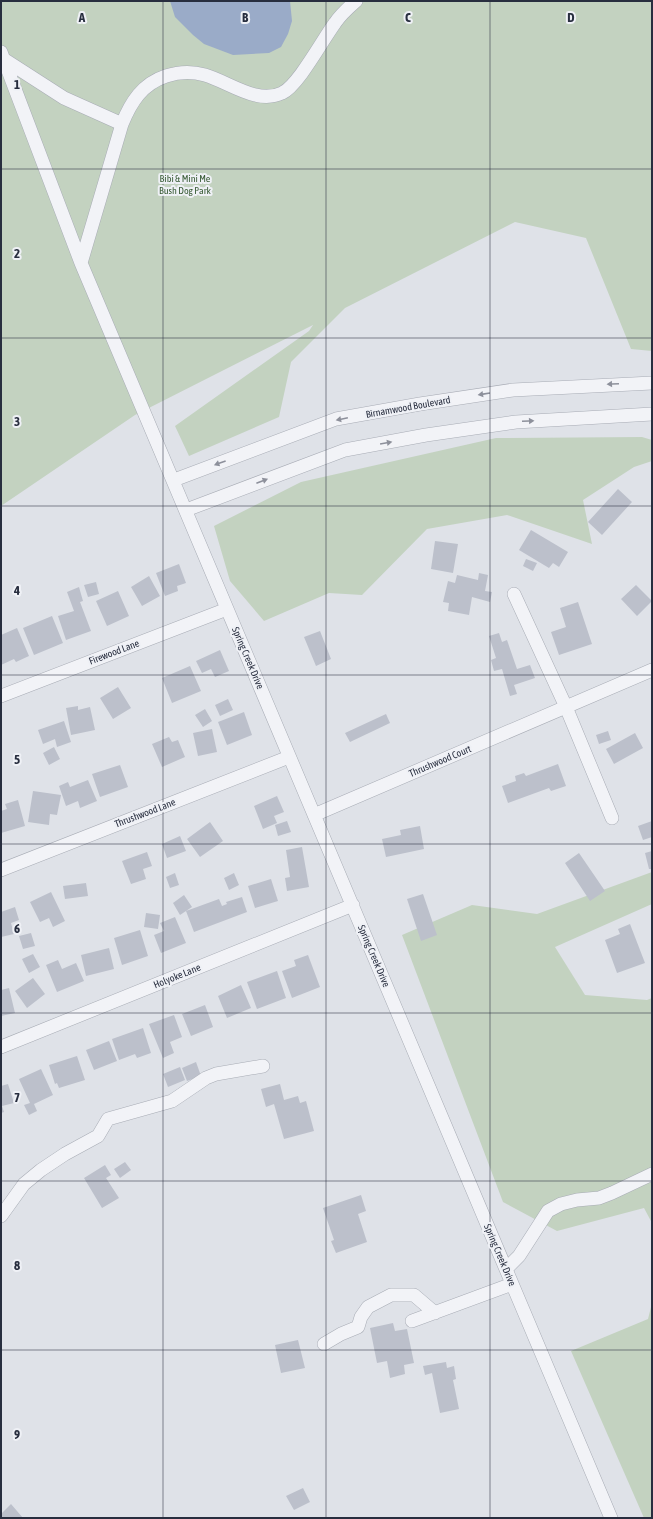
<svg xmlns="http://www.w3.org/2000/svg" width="653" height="1519" font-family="'Asap Condensed',sans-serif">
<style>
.green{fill:#c3d2c0}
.water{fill:#9aabc8}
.building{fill:#bcc0cb}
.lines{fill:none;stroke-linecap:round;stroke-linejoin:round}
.minor-casing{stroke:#a8acb5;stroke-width:14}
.minor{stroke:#f2f3f7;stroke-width:13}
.oneway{fill:#8d909b}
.grid{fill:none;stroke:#282e3f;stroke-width:1;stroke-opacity:0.55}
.labels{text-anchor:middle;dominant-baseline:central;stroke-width:4;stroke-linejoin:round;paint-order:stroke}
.park-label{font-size:10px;fill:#385b35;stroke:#eff1f6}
.street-label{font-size:10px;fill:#282e3f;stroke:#eff1f6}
.grid-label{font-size:13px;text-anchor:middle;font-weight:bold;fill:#282e3f;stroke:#eff1f6;stroke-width:4;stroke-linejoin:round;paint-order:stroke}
</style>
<rect width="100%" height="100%" fill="#dfe2e8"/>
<path class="green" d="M1,1H652V351L631,349L586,238L515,222L345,308L291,362L279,417L189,456L175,426L309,331L313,325L135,415L1,506Z
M642,437L652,440V461L634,467L583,500L592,544L507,515L427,529L362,595L329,593L264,621L230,581L214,526L301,482L496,438Z
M652,872V904L555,947L585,995L647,1000L652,998V1223L644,1208L557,1231L503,1202L402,935L472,905L537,914Z
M652,1303V1518H644L571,1351L648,1319Z"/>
<path class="water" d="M170,1H290L292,21L288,34L281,47L269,53L233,55L204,44L193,35L175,17Z"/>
<path class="building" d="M618,489L632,502L602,535L588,522Z
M531,530L568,552L559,567L553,563L549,568L519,550Z
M435,541L458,544L453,573L431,569Z
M526,559L537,563L533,571L523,566Z
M179,564L186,583L177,586L178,591L165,596L156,573Z
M479,573L488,575L485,591L492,592L490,602L472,597L469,615L448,611L449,603L443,602L448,581L455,583L457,575L478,580Z
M149,576L160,596L142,606L131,587Z
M96,582L99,594L88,597L84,585Z
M636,585L652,601L637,616L621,599Z
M79,587L83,601L80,602L91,631L66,640L58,616L74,611L67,592Z
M118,591L129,616L107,626L96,601Z
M578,602L592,644L559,655L551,632L566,627L560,608Z
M52,616L63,643L34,655L23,628Z
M17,628L29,656L16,662L14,659L1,665V635Z
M320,631L331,659L316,666L304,637Z
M499,633L502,642L507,640L517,669L530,665L535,678L514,685L517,694L510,696L502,669L494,671L491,660L496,658L489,636Z
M220,650L229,671L215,677L211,669L202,673L196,661Z
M190,666L201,691L172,703L162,678Z
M118,687L131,708L113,719L100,698Z
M228,699L233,710L220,716L215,705Z
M78,706V710L90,707L95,730L71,735L66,708Z
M205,709L212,721L203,727L195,715Z
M244,712L252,735L227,745L218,722Z
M386,714L390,723L350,742L345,733Z
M64,721L71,742L57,747L55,739L43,744L38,730Z
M212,729L217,752L198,756L193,733Z
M608,731L611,740L599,744L596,735Z
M635,733L643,748L614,764L606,749Z
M169,737L172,742L178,740L185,757L162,767L152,744Z
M54,747L60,759L49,765L43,753Z
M558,764L566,786L551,791L549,788L508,803L502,786L516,781L515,776L524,773L526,776Z
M120,765L128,787L100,797L92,774Z
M88,780L97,801L80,808L78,801L66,806L59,786L68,782L70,787Z
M33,791L61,795L57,815L50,814L49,825L28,822Z
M277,796L284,812L274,816L277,823L263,829L254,806Z
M18,800L25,826L1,833V811L7,809L5,804Z
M287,821L291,832L278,836L275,825Z
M652,821V837L643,840L638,826Z
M210,822L223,841L200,857L187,839Z
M420,826L424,849L386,857L382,839L401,835L400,830Z
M180,836L186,851L167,858L162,844Z
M302,847L309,887L287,891L285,878L290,877L286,850Z
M652,851V869H649L645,853Z
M147,852L152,866L143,869L146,879L131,884L122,861Z
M579,853L605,891L590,901L565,863Z
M175,873L179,885L170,888L166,877Z
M234,873L239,885L229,890L224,878Z
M271,879L278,901L255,908L248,886Z
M86,883L88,896L65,899L63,886Z
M51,892L65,921L53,927L49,918L40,922L30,902Z
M423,894L437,935L421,941L407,899Z
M184,895L192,907L180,915L173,903Z
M242,897L247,912L194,932L186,911L219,899L222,906L227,904L226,902Z
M15,907L19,920L11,923L14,934L1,937V912Z
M146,913L160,915L158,929L144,927Z
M175,917L186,943L161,953L154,935L164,931L160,923Z
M630,924L645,963L617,973L605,940L620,934L618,929Z
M140,930L148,956L122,965L114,938Z
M31,933L35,946L23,949L19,936Z
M109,948L114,969L86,976L81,955Z
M33,954L40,967L29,973L22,959Z
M308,955L320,987L292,998L282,971L296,966L294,960Z
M58,960L62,969L76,963L84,981L57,992L46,965Z
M277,971L286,998L257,1009L247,982Z
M33,978L45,994L27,1008L15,991Z
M241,985L251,1008L227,1018L218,996Z
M9,988L15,1013L1,1016V990Z
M205,1005L213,1027L191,1036L182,1014Z
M174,1015L182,1037L170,1042L174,1053L163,1058L149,1024Z
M143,1028L151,1053L137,1058L135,1054L119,1060L112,1039Z
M109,1041L117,1061L94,1070L86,1050Z
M77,1056L85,1080L59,1088L57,1083L55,1084L49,1065Z
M196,1062L201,1076L187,1081L182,1068Z
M180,1067L185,1080L168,1087L163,1074Z
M41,1069L53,1095L34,1104L37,1111L29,1115L24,1105L30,1103L19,1079Z
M8,1084L14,1103L2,1106L4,1112L1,1113V1086Z
M280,1084L284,1100L298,1096L300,1103L306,1101L314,1131L284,1139L274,1104L266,1107L261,1089Z
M125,1162L131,1170L120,1178L114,1169Z
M105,1165L111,1175L106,1178L119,1198L102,1208L84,1178Z
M361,1195L366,1211L358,1214L367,1242L336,1253L331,1241L334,1240L323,1208Z
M393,1323L395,1331L407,1329L414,1363L404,1365L405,1374L390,1378L387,1361L377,1363L370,1328Z
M298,1340L305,1368L281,1373L275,1345Z
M446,1362L447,1368L454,1366L456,1379L453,1380L459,1409L440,1413L432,1373L425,1375L423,1366Z
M303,1488L310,1502L294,1510L286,1496Z
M11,1504L23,1518H1V1514Z"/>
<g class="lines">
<defs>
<path id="minor" d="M1,52L81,263L611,1518
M5,60L64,98L122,124
M81,263L122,124C131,102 142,84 166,76C178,72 191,71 205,75C229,82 257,105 282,93C298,86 323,39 335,23C341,14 348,8 356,1
M174,480L336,419L420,404L513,390L652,383
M186,510L345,450L426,435L516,422L652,414
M514,594L566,707L612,818
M1,696L227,609
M314,815L652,670
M1,870L289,757
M1,1047L353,905
M1,1216L24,1184L41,1170L65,1154L98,1136L108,1119L172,1101L206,1078L216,1074L263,1066
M506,1269L519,1256L548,1211L561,1204L577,1200L599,1198L612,1193L652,1174
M412,1321L512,1284
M324,1344L341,1334L358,1327L361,1317L368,1307L391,1295H414L435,1313"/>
</defs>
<use href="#minor" class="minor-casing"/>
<use href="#minor" class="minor"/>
</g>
<defs><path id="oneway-solid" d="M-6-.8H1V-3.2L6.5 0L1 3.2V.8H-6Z"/></defs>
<g class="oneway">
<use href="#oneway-solid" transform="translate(613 384) rotate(177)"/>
<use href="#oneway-solid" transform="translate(484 394) rotate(171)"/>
<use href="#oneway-solid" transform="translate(342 419) rotate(168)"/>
<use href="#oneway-solid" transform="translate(528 421) rotate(-3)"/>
<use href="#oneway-solid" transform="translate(386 443) rotate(-10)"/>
<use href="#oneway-solid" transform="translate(220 463) rotate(160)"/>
<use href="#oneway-solid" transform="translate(262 481) rotate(-21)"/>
</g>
<path class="grid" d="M163,1V1518M326,1V1518M490,1V1518M1,169H652M1,338H652M1,506H652M1,675H652M1,844H652M1,1013H652M1,1181H652M1,1350H652"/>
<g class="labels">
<g class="park-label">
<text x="185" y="178">Bibi &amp; Mini Me<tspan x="185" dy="12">Bush Dog Park</tspan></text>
</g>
<g class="street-label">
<text transform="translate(408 407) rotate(-10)">Birnamwood Boulevard</text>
<text transform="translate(114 652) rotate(-21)">Firewood Lane</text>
<text transform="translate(248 658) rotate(67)">Spring Creek Drive</text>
<text transform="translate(440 761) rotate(-23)">Thrushwood Court</text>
<text transform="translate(145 813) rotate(-21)">Thrushwood Lane</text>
<text transform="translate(374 956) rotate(67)">Spring Creek Drive</text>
<text transform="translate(177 976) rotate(-22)">Holyoke Lane</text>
<text transform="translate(500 1255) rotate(67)">Spring Creek Drive</text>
</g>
</g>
<g class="grid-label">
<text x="82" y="22">A</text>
<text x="245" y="22">B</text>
<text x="408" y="22">C</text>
<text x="571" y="22">D</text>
<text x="17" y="89">1</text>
<text x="17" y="258">2</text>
<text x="17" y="426">3</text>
<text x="17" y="595">4</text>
<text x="17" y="764">5</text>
<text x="17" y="933">6</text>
<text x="17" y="1102">7</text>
<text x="17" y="1270">8</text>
<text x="17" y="1439">9</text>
</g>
<rect width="653" height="1519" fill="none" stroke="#282e3f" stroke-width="4"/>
</svg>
